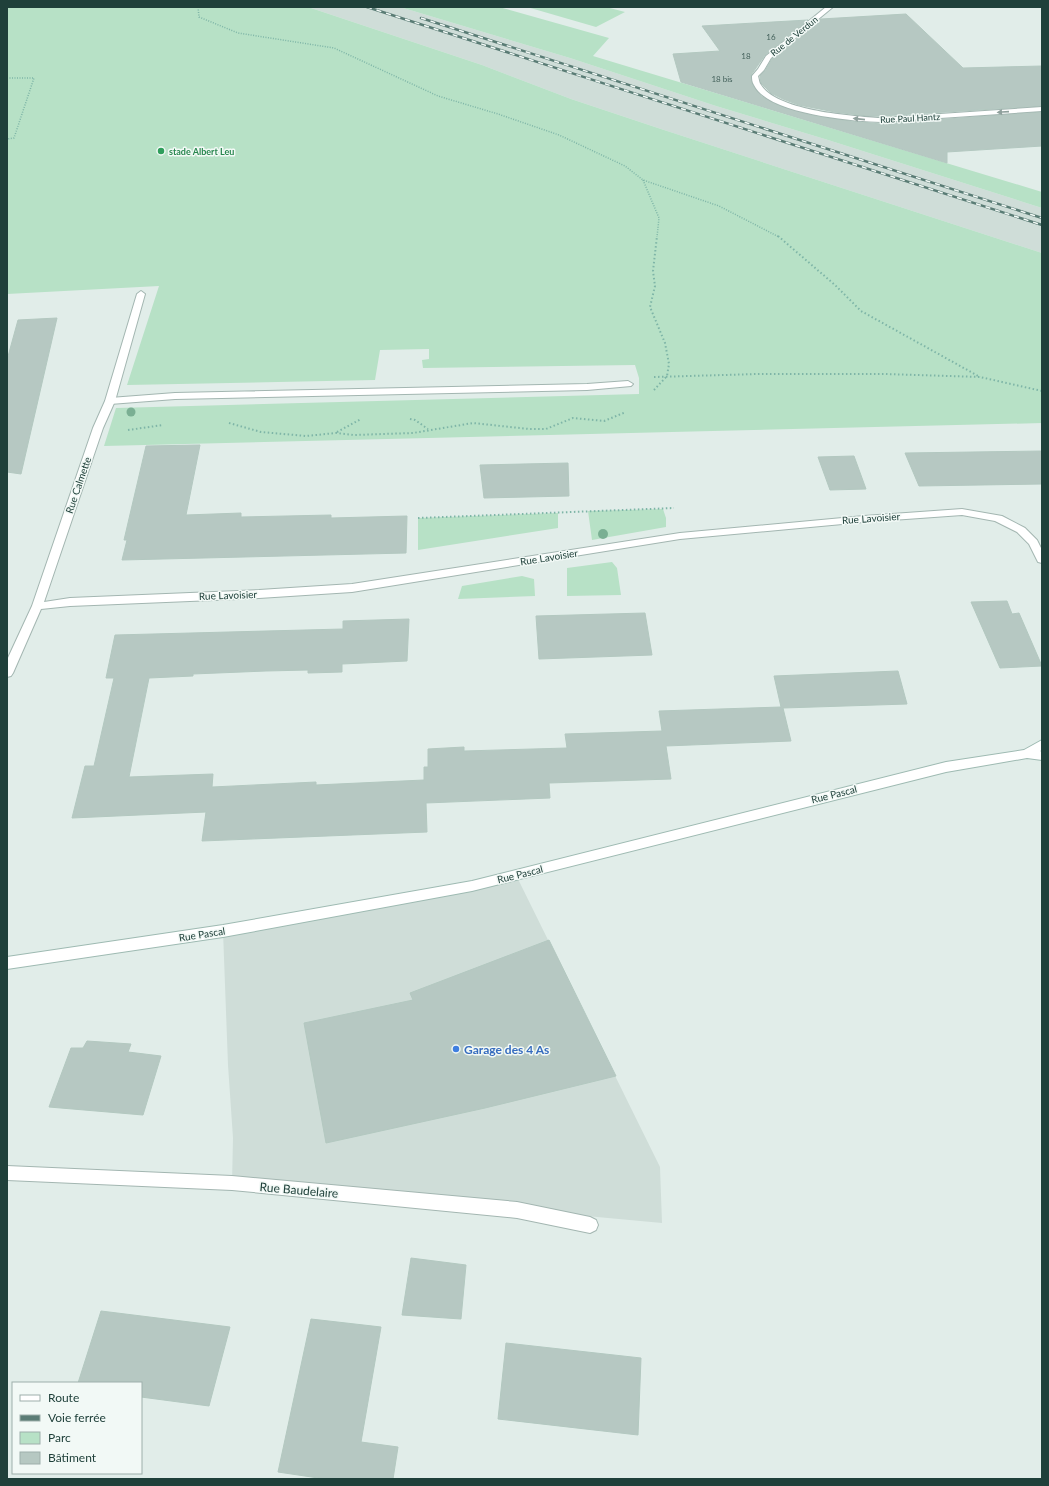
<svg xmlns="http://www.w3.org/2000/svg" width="1049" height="1486" font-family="Lato,sans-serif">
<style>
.built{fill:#cfddd8}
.green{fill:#b7e1c6}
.building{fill:#b6c8c2;stroke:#b3c8c0}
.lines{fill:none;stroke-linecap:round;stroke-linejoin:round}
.lane-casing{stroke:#a3b6b1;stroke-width:2}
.street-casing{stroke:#a3b6b1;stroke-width:2}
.secondary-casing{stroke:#9ebab2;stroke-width:2}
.path-far1{stroke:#7eb5a7;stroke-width:1.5;stroke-dasharray:1 1.5;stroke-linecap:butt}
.path{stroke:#7eb5a7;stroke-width:2;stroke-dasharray:1.5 2.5;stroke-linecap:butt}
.lane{fill:#fff;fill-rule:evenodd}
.street{fill:#fff;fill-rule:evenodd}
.secondary{fill:#fff;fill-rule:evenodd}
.rail-casing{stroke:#5a7c75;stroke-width:2.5}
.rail{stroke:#f2f9f6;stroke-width:1.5;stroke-dasharray:5;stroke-linecap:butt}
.tree{fill:#7aaf93}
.oneway{fill:#8fa09c}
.leisure-dot{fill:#2e9e5b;stroke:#f2f9f6;stroke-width:1.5}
.shop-dot{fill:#3f7fe0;stroke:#f2f9f6;stroke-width:1.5}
.labels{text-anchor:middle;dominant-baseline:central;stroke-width:3;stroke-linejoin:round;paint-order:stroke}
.number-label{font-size:8px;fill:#45625c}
.far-street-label{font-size:9px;fill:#1f403a;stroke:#f2f9f6}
.far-leisure-label{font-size:9px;font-weight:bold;fill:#27864d;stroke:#f2f9f6;text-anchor:start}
.street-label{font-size:10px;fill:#1f403a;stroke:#f2f9f6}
.near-shop-label{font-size:12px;font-weight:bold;fill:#366cbe;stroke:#f2f9f6;text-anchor:start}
.near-street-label{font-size:12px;fill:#1f403a;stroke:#f2f9f6}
</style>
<rect width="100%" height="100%" fill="#e1ede9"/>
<path class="built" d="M308,7H400L570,58L716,106L828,140L1042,208V253L664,130L571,99L482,65Z
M516,875L660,1167L662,1223L232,1183L233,1138L228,1065L223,931Z"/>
<path class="green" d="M7,7H308L482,65L571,99L664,130L1042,253V423L104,446L116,408L639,394V378L635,365L423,368L422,360L429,359V349L380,350L375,380L127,385L159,286L7,294Z
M400,7H499L609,38L593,56L1042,192V208L828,140L716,106L570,58Z
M527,7H606L625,12L596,27Z
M663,509L666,518V527L592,540L588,511Z
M558,513V528L418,550V518Z
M612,562L617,568L621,595L567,596V568Z
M522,576L534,579L535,596L458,599L462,586Z"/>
<path class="building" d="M906,14L963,68L1042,66V106L881,116H868L835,112L799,105L783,99L771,93L761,83L760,76L765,71L772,59L821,19Z
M808,20L765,55L751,75L753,86L761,96L775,104L811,115L850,121L881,124L1042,112V146L947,152V163L681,82L673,54L720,51L702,26Z
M57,318L21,474L7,472V360L18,320Z
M200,445L186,515L241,513V517L331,515V518L407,516L406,553L122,560L127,540H124L146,446Z
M1042,451V484L919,486L905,453Z
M854,456L866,489L830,490L818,457Z
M568,463L569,496L484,498L480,465Z
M1007,601L1012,614L1019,613L1042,666L1000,668L971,602Z
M645,613L652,655L539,659L536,616Z
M409,619L407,661L342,664V672L308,673V670L266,671L193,674V676L149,678L129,777L213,774L212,787L316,782V785L424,780V767H428V749L464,747V751L567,748L565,734L662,731L659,711L781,707L774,676L898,671L907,704L783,708L791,741L666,746L671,779L549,783L550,798L426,803L427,832L202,841L206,812L72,818L85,766H94L114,678H106L115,635L343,629V621Z
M549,940L616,1076L485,1108L326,1143L304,1023L413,1000L410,993Z
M87,1041L131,1044L128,1052L161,1056L143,1115L49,1107L71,1048H83Z
M411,1258L466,1265L461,1319L402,1315Z
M101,1311L230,1327L209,1406L141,1397V1383H78Z
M311,1319L381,1327L361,1442L398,1447L393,1479H325L278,1472Z
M506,1343L641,1358L638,1435L498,1419Z"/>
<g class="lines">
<defs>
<path id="lane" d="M628,381L633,384L631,386L587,390L175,399L110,404L105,401L110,398L175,393L587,384Z"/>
<path id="street" d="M826,7H833L771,58L764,70L758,76C759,79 759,83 761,85C778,111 851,116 881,118L1042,107V111L881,122C851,121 768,114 754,85C752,82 752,79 752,76L758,69L766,56Z
M141,291L145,294L115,401L103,428L44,602L70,598L259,590L352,584L680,533L864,516L962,509L1002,516L1025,528L1037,540L1042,550V563L1038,562L1029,544L1017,532L995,521L962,515L864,522L680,539L352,592L259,598L70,606L41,609L13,673L11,676L7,677V660L32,606L93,428L105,401L137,294Z
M7,1166L232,1176L517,1202L590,1217L596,1220L598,1225L596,1230L590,1233L517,1218L232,1190L7,1180Z"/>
<path id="secondary" d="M1042,740V750L1040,751L1042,752V760L1027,758L946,772L472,891L223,937L7,969V957L223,925L472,881L946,762L1024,750Z"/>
</defs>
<use href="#lane" class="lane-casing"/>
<use href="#street" class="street-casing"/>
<use href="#secondary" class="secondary-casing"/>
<path class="path-far1" d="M198,7L199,17L238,33L334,48L438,96L498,114L559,135L625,166L643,180L719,206L779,237
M7,78H34L14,138L7,139
M643,180L659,218L657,237"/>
<path class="path" d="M778,236L835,285L861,311L980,377
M654,377L758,374H884L980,377L1042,391
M654,390L667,376L669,364L665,343L650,307L655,286L653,271L657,236
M410,419L415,420L428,429
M229,423L261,432L306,436L336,433L354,435L413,433L473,423L529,429H546L573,418L604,421L626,412
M128,430L163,425
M337,432L361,419
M418,518L674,508"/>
<use href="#lane" class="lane"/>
<use href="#street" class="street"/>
<use href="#secondary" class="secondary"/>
<defs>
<path id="rail" d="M367,7L1042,225
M421,18L1042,218"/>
</defs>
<use href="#rail" class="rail-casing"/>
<use href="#rail" class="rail"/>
</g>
<g class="tree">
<circle cx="131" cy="412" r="4.5"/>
<circle cx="603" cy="534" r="5"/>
</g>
<defs><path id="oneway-solid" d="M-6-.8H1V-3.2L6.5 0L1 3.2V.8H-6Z"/></defs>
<g class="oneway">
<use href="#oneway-solid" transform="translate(1003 112) rotate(176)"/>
<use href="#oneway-solid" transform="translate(859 119) rotate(-174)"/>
</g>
<circle class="leisure-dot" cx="161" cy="151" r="4"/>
<circle class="shop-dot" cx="456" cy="1049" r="4"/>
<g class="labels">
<g class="number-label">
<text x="771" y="37">16</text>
<text x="746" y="56">18</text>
<text x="722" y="79">18 bis</text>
</g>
<g class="far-street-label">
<text transform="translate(794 36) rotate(-39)">Rue de Verdun</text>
<text transform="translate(910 118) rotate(-3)">Rue Paul Hantz</text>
</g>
<g class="far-leisure-label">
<text x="169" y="151">stade Albert Leu</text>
</g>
<g class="street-label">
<text transform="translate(78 485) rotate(-71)">Rue Calmette</text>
<text transform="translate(871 518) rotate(-4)">Rue Lavoisier</text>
<text transform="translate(549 557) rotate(-9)">Rue Lavoisier</text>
<text transform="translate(228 595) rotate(-2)">Rue Lavoisier</text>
<text transform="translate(834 794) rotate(-14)">Rue Pascal</text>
<text transform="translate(520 874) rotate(-14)">Rue Pascal</text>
<text transform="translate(202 934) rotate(-9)">Rue Pascal</text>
</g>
<g class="near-shop-label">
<text x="464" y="1049">Garage des 4 As</text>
</g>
<g class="near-street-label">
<text transform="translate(299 1190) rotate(5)">Rue Baudelaire</text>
</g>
</g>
<rect width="1049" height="1486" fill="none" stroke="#1f403a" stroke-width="16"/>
<rect x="12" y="1382" width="130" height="92" fill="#f2f9f6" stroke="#9eafab"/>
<rect x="20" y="1395" width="20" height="6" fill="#ffffff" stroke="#9eafab"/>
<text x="48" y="1402" font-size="12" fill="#1f403a">Route</text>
<rect x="20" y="1415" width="20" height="6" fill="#5a7c75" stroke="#9eafab"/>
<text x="48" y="1422" font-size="12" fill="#1f403a">Voie ferrée</text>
<rect x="20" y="1432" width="20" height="12" fill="#b7e1c6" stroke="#9eafab"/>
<text x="48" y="1442" font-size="12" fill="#1f403a">Parc</text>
<rect x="20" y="1452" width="20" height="12" fill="#b6c8c2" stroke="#9eafab"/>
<text x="48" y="1462" font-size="12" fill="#1f403a">Bâtiment</text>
</svg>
